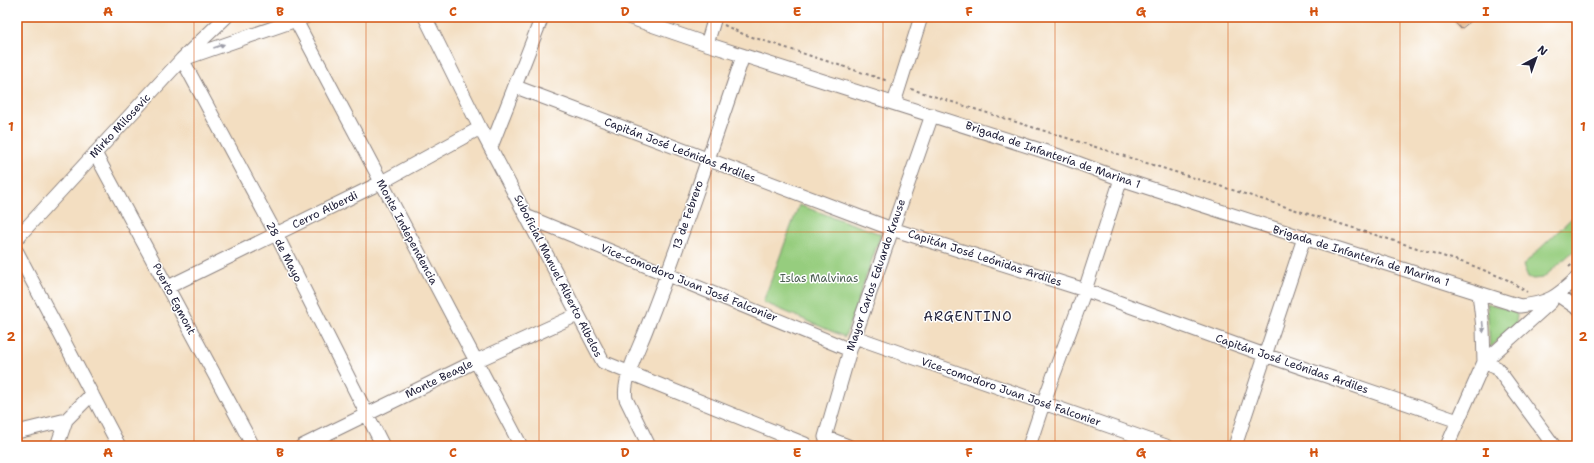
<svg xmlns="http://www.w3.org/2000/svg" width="1594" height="463" font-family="'Shantell Sans',sans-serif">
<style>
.green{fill:#96cd7e;stroke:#5c785c}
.building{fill:#dea26b}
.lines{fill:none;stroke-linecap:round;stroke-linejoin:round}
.minor-casing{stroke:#8a807e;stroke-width:15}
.path{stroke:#8a807e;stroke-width:2;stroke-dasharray:3 3;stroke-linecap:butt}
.minor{stroke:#fff;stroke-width:13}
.oneway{fill:#9c9ca7}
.grid{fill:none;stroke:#d45411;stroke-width:1;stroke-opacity:0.55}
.labels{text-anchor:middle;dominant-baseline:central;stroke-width:3;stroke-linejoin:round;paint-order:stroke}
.street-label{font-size:11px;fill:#22223b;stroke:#fff}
.park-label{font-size:11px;fill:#4b5e52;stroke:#fff}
.quarter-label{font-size:13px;letter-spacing:1px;fill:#22223b;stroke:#fff}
.neatline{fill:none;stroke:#d45411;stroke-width:1.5}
.grid-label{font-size:13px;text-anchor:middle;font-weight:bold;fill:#d45411}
</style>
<rect width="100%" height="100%" fill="#fff"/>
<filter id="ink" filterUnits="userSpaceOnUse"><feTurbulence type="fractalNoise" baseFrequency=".025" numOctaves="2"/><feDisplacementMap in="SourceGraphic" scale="8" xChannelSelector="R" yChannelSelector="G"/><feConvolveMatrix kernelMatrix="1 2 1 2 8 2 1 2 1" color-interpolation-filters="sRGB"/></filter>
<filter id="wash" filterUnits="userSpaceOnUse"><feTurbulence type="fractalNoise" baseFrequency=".012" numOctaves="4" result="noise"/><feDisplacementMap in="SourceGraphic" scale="16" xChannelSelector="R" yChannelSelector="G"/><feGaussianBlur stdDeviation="0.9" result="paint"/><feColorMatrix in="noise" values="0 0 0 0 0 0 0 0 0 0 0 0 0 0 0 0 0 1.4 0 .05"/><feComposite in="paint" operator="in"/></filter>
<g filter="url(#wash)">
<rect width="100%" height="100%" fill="#f3dec1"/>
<path class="green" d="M799,205L881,234L845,337L763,302Z
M1577,213V248L1543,278L1533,279L1528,277L1523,265Z
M1487,303C1495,306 1514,309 1517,315L1516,324L1490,348Z"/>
<g id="blocks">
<path class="building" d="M1450,17H1467L1471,21L1461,29Z"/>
</g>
</g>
<g filter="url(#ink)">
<use href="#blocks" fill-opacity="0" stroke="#8a807e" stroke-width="1"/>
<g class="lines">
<defs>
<path id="minor" d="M294,17L521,446
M425,17L480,128L603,362L805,444
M628,17L707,44L1059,156L1121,179L1304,238L1520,306C1549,303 1556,297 1577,278
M707,44L715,17
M186,58L305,17
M182,59L276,234L383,446
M516,87L892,229L1085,290L1265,355L1458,421
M894,103L921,17
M491,147L542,17
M95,153L253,446
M528,217L850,350
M17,238L182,59L226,17
M17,252L119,446
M168,287L380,183L480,128
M1479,293L1483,328L1484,362
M1558,295L1577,308
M855,337L1166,446
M1484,362L1497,368L1554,446
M17,432L66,420
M825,437L850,350L932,115
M825,437L848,446
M57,446L66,420L92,394
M302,446L476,361L577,315
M649,446L626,399C622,381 639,348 646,330C681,240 712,148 743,56
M1029,446L1043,404L1085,290L1121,179
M1235,446L1304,238
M1447,446L1484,362L1551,302"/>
</defs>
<use href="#minor" class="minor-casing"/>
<path class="path" d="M683,17L703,18
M724,25L743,34L888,81
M911,89L1471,265L1508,280L1527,292
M1569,267L1577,260"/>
<use href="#minor" class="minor"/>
</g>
<defs><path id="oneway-solid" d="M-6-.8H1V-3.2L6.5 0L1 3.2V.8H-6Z"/></defs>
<g class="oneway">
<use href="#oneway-solid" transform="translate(219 46) rotate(-19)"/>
<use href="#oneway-solid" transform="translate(1483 327) rotate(85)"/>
</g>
</g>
<path class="grid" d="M194,17V446M366,17V446M539,17V446M711,17V446M883,17V446M1055,17V446M1228,17V446M1400,17V446M17,232H1577"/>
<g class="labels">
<g class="street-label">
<text transform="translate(120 126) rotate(-47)">Mirko Milosevic</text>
<text transform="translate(680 150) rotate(21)">Capitán José Leónidas Ardiles</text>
<text transform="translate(1053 155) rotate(19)">Brigada de Infantería de Marina 1</text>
<text transform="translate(325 210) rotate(-26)">Cerro Alberdi</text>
<text transform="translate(688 215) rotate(-71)">13 de Febrero</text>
<text transform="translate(407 232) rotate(62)">Monte Independencia</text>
<text transform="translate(284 252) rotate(63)">28 de Mayo</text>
<text transform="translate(1361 256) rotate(17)">Brigada de Infantería de Marina 1</text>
<text transform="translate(985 258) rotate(18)">Capitán José Leónidas Ardiles</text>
<text transform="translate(876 275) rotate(-71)">Mayor Carlos Eduardo Krause</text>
<text transform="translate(558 276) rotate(63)">Suboficial Manuel Alberto Albelos</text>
<text transform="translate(689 283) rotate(22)">Vice-comodoro Juan José Falconier</text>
<text transform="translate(174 299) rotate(62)">Puerto Egmont</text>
<text transform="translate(1292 364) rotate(19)">Capitán José Leónidas Ardiles</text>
<text transform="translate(439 379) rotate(-26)">Monte Beagle</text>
<text transform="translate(1011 392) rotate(19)">Vice-comodoro Juan José Falconier</text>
</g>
<g class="park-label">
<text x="819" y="278">Islas Malvinas</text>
</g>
<g class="quarter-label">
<text x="968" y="316">ARGENTINO</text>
</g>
</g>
<rect width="1594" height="463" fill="none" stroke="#fff" stroke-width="44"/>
<g transform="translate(1536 58) rotate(41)" stroke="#ffffff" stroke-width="3" paint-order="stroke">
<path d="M0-3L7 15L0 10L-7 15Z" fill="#22223b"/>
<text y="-6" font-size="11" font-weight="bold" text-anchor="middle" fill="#22223b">N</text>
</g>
<rect x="22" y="22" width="1550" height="419" class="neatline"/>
<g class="grid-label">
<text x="108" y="16">A</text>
<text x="280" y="16">B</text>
<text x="453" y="16">C</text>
<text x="625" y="16">D</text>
<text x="797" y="16">E</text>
<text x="969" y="16">F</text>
<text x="1141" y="16">G</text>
<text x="1314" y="16">H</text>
<text x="1486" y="16">I</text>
<text x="11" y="131">1</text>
<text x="1583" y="131">1</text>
<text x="11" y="341">2</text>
<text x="1583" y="341">2</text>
<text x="108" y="457">A</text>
<text x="280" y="457">B</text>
<text x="453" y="457">C</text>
<text x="625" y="457">D</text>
<text x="797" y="457">E</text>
<text x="969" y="457">F</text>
<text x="1141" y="457">G</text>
<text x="1314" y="457">H</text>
<text x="1486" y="457">I</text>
</g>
</svg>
